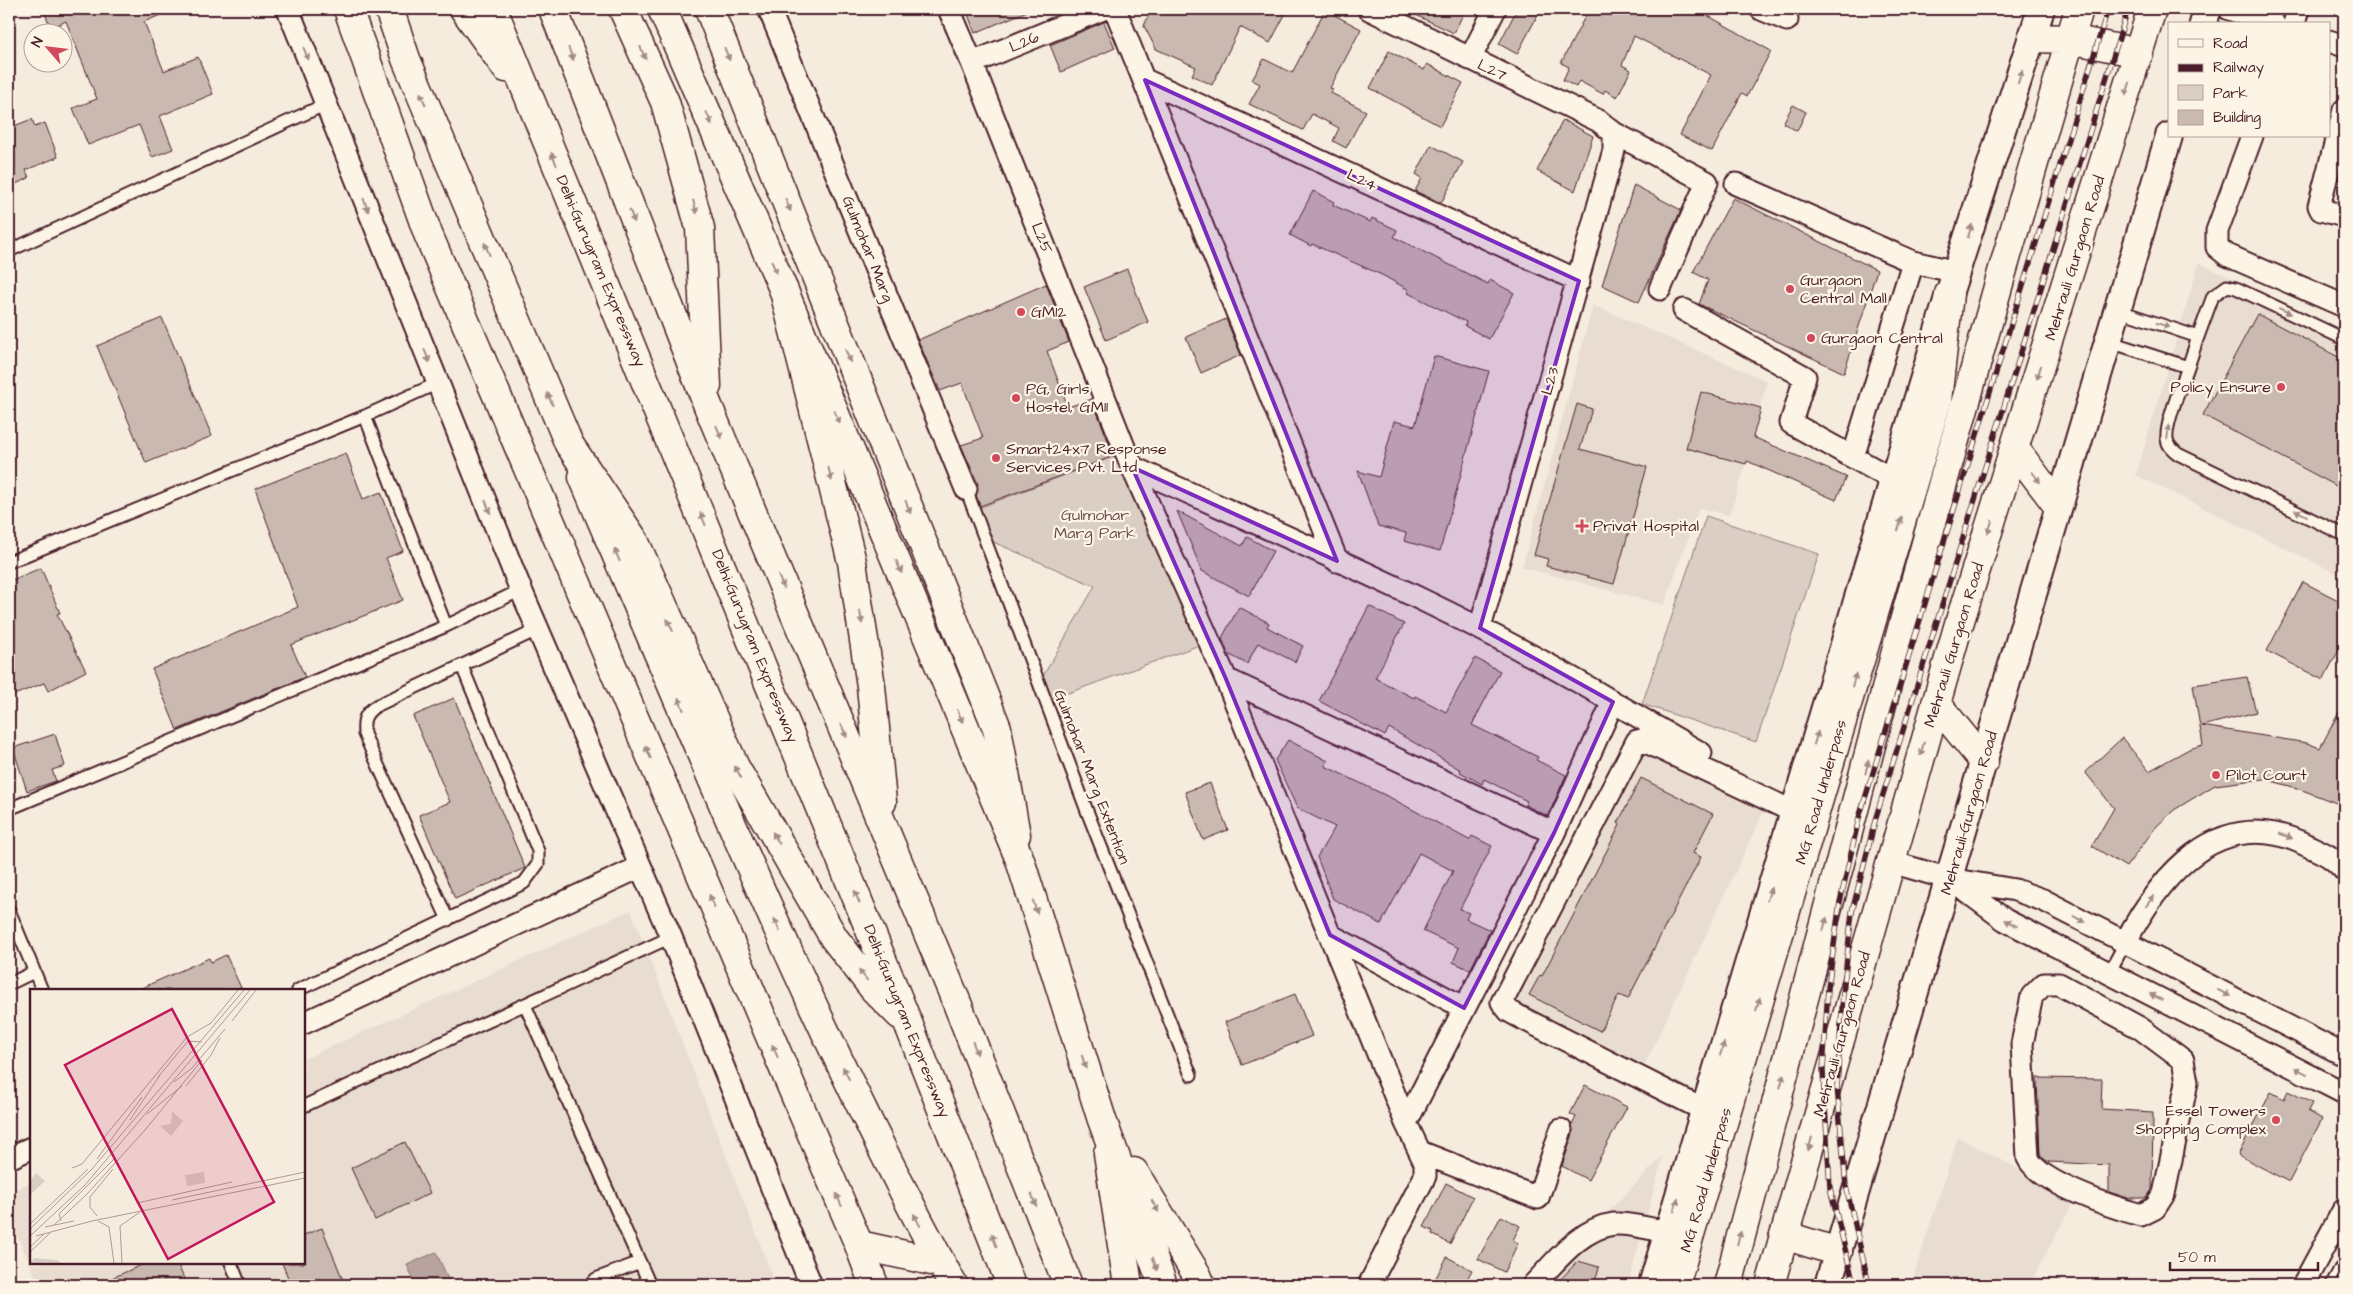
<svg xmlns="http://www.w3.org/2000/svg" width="2353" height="1294" font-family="'Architects Daughter',sans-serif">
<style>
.built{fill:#e8ddd0}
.green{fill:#dbcec4;stroke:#927678}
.water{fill:#b8a39e;stroke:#8c6e70}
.building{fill:#cab9b1;stroke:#4a1f2b}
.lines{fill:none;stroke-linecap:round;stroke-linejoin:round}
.service-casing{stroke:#4a1f2b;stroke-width:15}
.minor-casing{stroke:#4a1f2b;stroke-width:25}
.tertiary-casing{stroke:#4a1f2b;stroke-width:30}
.secondary-casing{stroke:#4a1f2b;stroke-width:31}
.primary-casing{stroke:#4a1f2b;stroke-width:31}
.trunk-casing{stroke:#4a1f2b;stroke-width:31}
.motorway-casing{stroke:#4a1f2b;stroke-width:31}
.service{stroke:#fcf5e5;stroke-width:11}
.minor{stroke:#fcf5e5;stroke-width:21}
.tertiary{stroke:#fcf5e5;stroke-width:26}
.secondary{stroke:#fcf5e5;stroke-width:28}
.primary{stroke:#fcf5e5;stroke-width:28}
.trunk{stroke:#fcf5e5;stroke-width:28}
.motorway{stroke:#fcf5e5;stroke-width:28}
.rail-casing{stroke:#4a1f2b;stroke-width:5.5}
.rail{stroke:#fcf5e5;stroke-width:4;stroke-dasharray:11;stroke-linecap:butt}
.oneway{fill:#a38a88}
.marked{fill:#7b2cbf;fill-opacity:0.2;stroke:#7b2cbf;stroke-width:4;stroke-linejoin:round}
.poi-dot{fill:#d1495b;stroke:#fcf5e5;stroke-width:2}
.labels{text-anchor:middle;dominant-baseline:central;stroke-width:4.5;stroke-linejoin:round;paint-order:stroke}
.street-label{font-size:16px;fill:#4a1f2b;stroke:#fcf5e5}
.poi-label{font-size:16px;fill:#4a1f2b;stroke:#fcf5e5;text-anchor:start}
.park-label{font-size:16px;fill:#6e4b51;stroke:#fcf5e5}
.inset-road{fill:none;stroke:#b19a96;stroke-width:1}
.view{fill:#c2185b;fill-opacity:0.15;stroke:#c2185b;stroke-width:2.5}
.inset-edge{fill:none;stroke:#4a1f2b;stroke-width:2.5}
</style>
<rect width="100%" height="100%" fill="#f5ecde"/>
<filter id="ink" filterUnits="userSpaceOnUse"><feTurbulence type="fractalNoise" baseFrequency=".02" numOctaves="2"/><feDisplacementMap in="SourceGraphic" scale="10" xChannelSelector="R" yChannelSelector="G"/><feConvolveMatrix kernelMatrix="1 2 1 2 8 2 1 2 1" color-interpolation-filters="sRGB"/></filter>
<g filter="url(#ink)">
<path class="built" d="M2199,263L2344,330V577L2136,475Z
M1593,305L1767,381L1742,477L1729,515L1699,508L1664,605L1522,567Z
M1639,730L1770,798L1634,1088L1491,1009Z
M631,910L776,1285H39L9,1216V1192L31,1182V1263H304V1059Z
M1958,1137L2075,1199L2029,1285H1911Z
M1663,1156L1628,1285H1536Z"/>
<path class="green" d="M1123,453L1205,643L1052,699L1039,683L1095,586L984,538L973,510Z
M1706,516L1819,554L1756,742L1642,704Z"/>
<path class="water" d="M436,1252L451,1285H416L407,1265Z"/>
<path class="building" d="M43,9H175L144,22L164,71L198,57L213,94L160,116L173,149L152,157L139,125L88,145L73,108L97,99L66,21L51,28Z
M966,9H1032L975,33Z
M1151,9H1288L1270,43L1240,27L1212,85L1192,75L1196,67L1156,49L1144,26Z
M1403,9H1453L1463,14L1454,33Z
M1517,9H1541L1517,54L1499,44Z
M1589,9H1696L1771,51L1747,96L1742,93L1712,151L1680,135L1711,75L1634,36L1622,65L1631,70L1617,97L1605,90L1603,94L1579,81L1576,87L1563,80L1569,67L1561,63Z
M1325,10L1361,29L1330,88L1333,89L1331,93L1366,111L1346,148L1333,141L1339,128L1312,114L1303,130L1249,104L1260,84L1252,80L1264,59L1292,73Z
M1104,22L1115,48L1061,72L1050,45Z
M1389,51L1424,70L1427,64L1463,83L1440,126L1370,88Z
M1793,105L1806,112L1797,131L1783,123Z
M32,119L35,127L45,123L58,157L26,170L29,178L9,187V128Z
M1563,120L1593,136L1575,191L1537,171Z
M1431,145L1463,162L1441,203L1415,191L1422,178L1416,174Z
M1634,185L1681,210L1639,302L1602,285Z
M1313,191L1334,202L1333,205L1370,222L1372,218L1397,230L1394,237L1488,284L1490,280L1514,293L1489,339L1465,326L1466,322L1408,293L1409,290L1382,275L1312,244L1311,246L1290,235Z
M1733,198L1877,270L1844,373L1699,304L1708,280L1693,272Z
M1127,269L1148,322L1106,340L1084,287Z
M1046,284L1069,342L1047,351L1068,407L1092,399L1114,456L980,506L976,495L978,484L961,445L983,438L962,383L940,391L918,340Z
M2257,314L2344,360V490L2203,415Z
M162,318L212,436L146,463L97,346Z
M1226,319L1241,355L1201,373L1186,337Z
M1434,356L1489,371L1440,551L1404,541L1406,533L1378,526L1358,471L1379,477L1394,421L1415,426Z
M1701,392L1761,408L1753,437L1846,477L1836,500L1747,461L1746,464L1686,448Z
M1577,404L1592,409L1580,449L1647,467L1614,584L1546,566L1548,559L1534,555Z
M346,453L363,499L381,492L403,551L386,558L403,600L291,645L305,677L177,730L152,669L298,607L255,489Z
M1177,511L1242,546L1247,537L1273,551L1249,596L1202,571Z
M41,568L60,613L57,614L86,671L48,691L44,683L9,697V581Z
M2303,582L2344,603V640L2323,680L2267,651Z
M1369,606L1404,624L1375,678L1414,698L1415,696L1446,712L1475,658L1500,671L1472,725L1538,757L1536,760L1566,775L1548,816L1525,805L1527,801L1484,779L1482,784L1460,772L1461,770L1389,728L1385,736L1319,701Z
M1239,607L1269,623L1267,627L1303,646L1295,662L1258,643L1247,664L1228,654L1222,638Z
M2247,677L2256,712L2202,726L2307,743L2320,748L2344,703V806L2297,788L2264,779L2215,785L2174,810L2156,827L2126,867L2092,846L2114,808L2085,772L2122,738L2149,771L2189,749L2203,745L2193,685Z
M454,698L525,868L455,899L419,815L450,802L413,716Z
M55,734L65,766L52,770L56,781L27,791L13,748Z
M1288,740L1328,761L1325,766L1391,798L1469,840L1472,836L1492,846L1460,909L1469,913L1466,919L1490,930L1470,970L1453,962L1459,948L1423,931L1453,871L1419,853L1381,924L1333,899L1317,857L1335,827L1297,808L1275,760Z
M1641,778L1713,814L1693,853L1701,857L1628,999L1619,995L1600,1031L1529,995L1540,975L1542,976L1620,825L1618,823Z
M1210,783L1228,830L1203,840L1185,792Z
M226,955L242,990H137L209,958L211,962Z
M1295,994L1312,1036L1242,1065L1225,1022Z
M2037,1078L2102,1079L2101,1109L2153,1112L2152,1190L2146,1198H2128L2109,1192V1165L2049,1162L2044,1159L2040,1154Z
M1585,1085L1627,1107L1588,1180L1562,1166L1573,1134L1572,1125L1576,1117L1570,1114Z
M2288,1091L2312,1103L2308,1111L2322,1119L2289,1182L2238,1155L2271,1092L2284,1099Z
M405,1142L430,1193L375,1220L351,1168Z
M1446,1183L1473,1197L1450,1244L1432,1234L1433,1231L1424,1227Z
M1501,1216L1520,1226L1513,1240L1518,1243L1504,1272L1478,1259Z
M322,1228L345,1285H291L282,1263H304V1235Z
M1447,1257L1472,1270L1464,1285H1432Z
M1578,1261L1599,1267L1594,1285H1555Z
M146,1263H177L187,1285H96Z"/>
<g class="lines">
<defs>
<path id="service" d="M9,251L326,104
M2117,310L2198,337L2213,296L2227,286L2236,288L2344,339
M2107,341L2188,367C2182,384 2165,423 2167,439C2168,446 2173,450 2178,454L2344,535
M2188,367L2198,337
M365,416L446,626
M966,489L1087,811L1191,1075
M9,562L365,416L438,383
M9,809L446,626L521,590
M9,910L42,990
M448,920L364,734C363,720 364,714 376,706L539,629
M2109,973L2125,943
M9,984L34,972
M298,990L524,883L538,864V851L462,666
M525,1005L650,1285
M304,1106L671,937
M231,1263L240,1285
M590,1285L596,1279L640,1262"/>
<path id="minor" d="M288,9L521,590L671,937L811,1285
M769,9L966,489
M949,9L972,63L1132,467L1226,679L1406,1123
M1115,9L1337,561
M1369,9L1599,121L1614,133L1707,182L1660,289
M1761,9L1787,20
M2229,9L2274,24
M2294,24L2298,9
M2329,41L2344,46
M1470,59L1495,9
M972,63L1103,9
M1145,80L1579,281
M2344,110L2319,206L2321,210L2344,216
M2252,136L2217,231V247L2227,255L2344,306
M1736,184L1913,262L1957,272
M1684,310L1805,377L1791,423L1894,480
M1853,457L1913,262
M1132,467C1294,541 1460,610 1613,702L1554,833L1406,1123L1425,1163V1176L1369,1285
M1480,628L1614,150V133
M1226,679L1554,833
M1613,702L1701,753
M1891,862L1950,879L2015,890L2043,900L2344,1055
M1954,882L2005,920L2344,1093
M1330,935L1464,1008
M2125,943C2160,876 2217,806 2300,842C2318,851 2331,854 2344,870
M2044,984H2059L2140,1028L2183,1060L2187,1082L2164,1194L2155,1208L2141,1215C2115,1208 2039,1183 2028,1158L2022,1044L2032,996Z
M304,1023L640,867
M1704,1110L1518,1016L1509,1011L1502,1002L1637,741L1642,740L1794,812
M1420,1152L1538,1198L1561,1130
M9,1158L31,1148
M1533,1285C1555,1263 1580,1228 1614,1224C1631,1223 1651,1229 1667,1232
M2303,1285L2344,1209
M2337,1285L2344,1272"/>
<path id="tertiary" d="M2203,24L2208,9
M1652,1285L1949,294L2041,9
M1828,1285C1943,903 2054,518 2169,136"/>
<path id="secondary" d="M348,9L428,234L859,1245L874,1285
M709,9L997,728L1016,835
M583,477C700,749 811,1025 953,1285
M1108,1153L1128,1285
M859,1245L941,1263
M1675,1285L1937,401L1949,294"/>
<path id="primary" d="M389,9L406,59L569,444
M662,9L784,291L1020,860L1102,1120L1163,1285
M1134,1172L1197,1275L1201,1285
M1784,1235L1838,1252"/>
<path id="trunk" d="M2032,38L2070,39L2139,53
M2015,449L2058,506
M1936,703L1984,762
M1728,1285L1903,625L2001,276L2079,9
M1770,1285L1958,627L2152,9"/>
<path id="motorway" d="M464,9L506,68
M493,9L908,1023L1011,1285
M553,9L708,406L957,1003L1068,1285
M623,9L665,102L700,228L707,386
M784,291L852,562L871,686L882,802
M569,444L634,540L735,767L834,938L873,988L900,1015"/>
</defs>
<use href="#service" class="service-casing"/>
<use href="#minor" class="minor-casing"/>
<use href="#tertiary" class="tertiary-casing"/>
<use href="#secondary" class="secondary-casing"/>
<use href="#primary" class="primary-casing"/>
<use href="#trunk" class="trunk-casing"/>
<use href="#motorway" class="motorway-casing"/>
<use href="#service" class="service"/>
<use href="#minor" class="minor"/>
<use href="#tertiary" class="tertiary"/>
<use href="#secondary" class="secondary"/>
<use href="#primary" class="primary"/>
<use href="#trunk" class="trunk"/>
<use href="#motorway" class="motorway"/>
<defs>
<path id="rail" d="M1854,1285L1830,1188L1823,1071L1828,988L1840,902L1859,818L2108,9
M1869,1285L1846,1186L1837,1087L1843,994L1852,912L1876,817L2128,9"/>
</defs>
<use href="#rail" class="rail-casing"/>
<use href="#rail" class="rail"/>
</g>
<defs><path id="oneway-solid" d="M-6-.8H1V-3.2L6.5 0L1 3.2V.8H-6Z" transform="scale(1.25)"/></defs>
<g class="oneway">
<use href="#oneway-solid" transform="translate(643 53) rotate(66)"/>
<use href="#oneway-solid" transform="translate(306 54) rotate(69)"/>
<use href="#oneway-solid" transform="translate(571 54) rotate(68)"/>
<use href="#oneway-solid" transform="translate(727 54) rotate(68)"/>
<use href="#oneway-solid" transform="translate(2020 77) rotate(-72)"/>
<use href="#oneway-solid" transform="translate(2128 89) rotate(107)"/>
<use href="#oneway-solid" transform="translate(423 99) rotate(-113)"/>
<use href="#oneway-solid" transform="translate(709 118) rotate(67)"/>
<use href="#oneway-solid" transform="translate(554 159) rotate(-113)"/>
<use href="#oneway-solid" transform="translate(366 205) rotate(68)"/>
<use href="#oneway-solid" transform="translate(788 205) rotate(68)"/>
<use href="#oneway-solid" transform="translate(695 207) rotate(74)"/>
<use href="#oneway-solid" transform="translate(632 216) rotate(68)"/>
<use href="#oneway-solid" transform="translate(1970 231) rotate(-72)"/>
<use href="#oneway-solid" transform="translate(487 249) rotate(-113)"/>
<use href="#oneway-solid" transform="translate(774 267) rotate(67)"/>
<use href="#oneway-solid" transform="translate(2285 311) rotate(25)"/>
<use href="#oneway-solid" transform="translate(2163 325) rotate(17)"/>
<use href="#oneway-solid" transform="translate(427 356) rotate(68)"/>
<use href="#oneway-solid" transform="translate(848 356) rotate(68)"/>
<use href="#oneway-solid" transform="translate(2039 372) rotate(108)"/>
<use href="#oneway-solid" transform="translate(550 399) rotate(-113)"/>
<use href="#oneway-solid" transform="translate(837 417) rotate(67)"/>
<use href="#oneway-solid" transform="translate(719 432) rotate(67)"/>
<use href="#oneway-solid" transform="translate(2168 432) rotate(-84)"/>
<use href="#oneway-solid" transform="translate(830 474) rotate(76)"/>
<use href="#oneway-solid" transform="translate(2036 477) rotate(53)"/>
<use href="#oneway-solid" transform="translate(488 507) rotate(68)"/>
<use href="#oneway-solid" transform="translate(908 507) rotate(68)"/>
<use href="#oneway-solid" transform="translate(2301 513) rotate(-154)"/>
<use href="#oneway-solid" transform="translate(703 519) rotate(-112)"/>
<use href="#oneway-solid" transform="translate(1900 524) rotate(-74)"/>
<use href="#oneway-solid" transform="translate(1990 527) rotate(108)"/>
<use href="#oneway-solid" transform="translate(617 555) rotate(-113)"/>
<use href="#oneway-solid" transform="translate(899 567) rotate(67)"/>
<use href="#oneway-solid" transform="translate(781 582) rotate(67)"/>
<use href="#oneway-solid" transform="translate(861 617) rotate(81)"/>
<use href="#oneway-solid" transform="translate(670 625) rotate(-115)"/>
<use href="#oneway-solid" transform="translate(1854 680) rotate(-74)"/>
<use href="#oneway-solid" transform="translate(681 704) rotate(-113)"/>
<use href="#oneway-solid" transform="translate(960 716) rotate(67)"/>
<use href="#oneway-solid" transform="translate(844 731) rotate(67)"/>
<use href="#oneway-solid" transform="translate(1816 738) rotate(-73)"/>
<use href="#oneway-solid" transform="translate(1922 749) rotate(106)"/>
<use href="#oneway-solid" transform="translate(648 752) rotate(-113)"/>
<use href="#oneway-solid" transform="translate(1867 767) rotate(-76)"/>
<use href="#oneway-solid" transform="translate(738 772) rotate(-119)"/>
<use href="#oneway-solid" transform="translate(2286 836) rotate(21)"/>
<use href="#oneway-solid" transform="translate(776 838) rotate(-120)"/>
<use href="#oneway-solid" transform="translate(1769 894) rotate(-73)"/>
<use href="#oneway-solid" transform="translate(857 897) rotate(-112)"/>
<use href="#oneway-solid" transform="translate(712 901) rotate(-113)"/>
<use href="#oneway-solid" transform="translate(2150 901) rotate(-53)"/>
<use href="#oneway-solid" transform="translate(1035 907) rotate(72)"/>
<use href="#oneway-solid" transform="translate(2079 919) rotate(27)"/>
<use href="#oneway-solid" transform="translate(2011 923) rotate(-152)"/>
<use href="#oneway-solid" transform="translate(1825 924) rotate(-75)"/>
<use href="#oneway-solid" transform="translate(777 925) rotate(-114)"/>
<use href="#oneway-solid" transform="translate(863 975) rotate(-128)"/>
<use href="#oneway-solid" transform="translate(2224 993) rotate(27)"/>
<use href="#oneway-solid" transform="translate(2156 997) rotate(-153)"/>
<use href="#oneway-solid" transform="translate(1758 1004) rotate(-74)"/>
<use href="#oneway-solid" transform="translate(975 1048) rotate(69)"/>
<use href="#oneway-solid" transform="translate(1722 1049) rotate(-73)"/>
<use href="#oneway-solid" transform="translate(775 1051) rotate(-113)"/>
<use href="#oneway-solid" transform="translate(1084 1062) rotate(72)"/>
<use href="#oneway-solid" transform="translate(2301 1071) rotate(-153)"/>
<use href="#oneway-solid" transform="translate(846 1073) rotate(-116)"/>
<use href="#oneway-solid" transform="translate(1782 1081) rotate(-75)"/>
<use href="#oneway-solid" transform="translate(1810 1144) rotate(106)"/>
<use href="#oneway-solid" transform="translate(839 1200) rotate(-113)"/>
<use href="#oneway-solid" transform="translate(1034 1200) rotate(69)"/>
<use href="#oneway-solid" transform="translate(1676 1205) rotate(-73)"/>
<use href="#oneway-solid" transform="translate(1155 1206) rotate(59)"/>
<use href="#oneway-solid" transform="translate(917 1220) rotate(-118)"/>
<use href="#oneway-solid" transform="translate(1739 1238) rotate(-75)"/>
<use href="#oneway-solid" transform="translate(994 1240) rotate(-111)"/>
<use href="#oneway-solid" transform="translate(1155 1264) rotate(70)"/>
</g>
</g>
<path class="marked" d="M1145,80L1579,281L1480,628L1613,702L1554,833L1464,1008L1330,935L1226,679L1132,467L1337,561Z"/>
<g class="poi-dot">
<circle cx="1790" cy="289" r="5"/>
<circle cx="1021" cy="312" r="5"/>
<circle cx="1811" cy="338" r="5"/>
<circle cx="2281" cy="387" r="5"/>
<circle cx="1016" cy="398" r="5"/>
<circle cx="996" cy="458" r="5"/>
<path d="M1579.5 518.5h5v5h5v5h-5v5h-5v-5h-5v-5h5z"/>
<circle cx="2216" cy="775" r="5"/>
<circle cx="2276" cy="1120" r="5"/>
</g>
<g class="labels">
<g class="street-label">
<text transform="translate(1024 42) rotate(-23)">L26</text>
<text transform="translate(1492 70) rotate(26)">L27</text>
<text transform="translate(1362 180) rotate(25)">L24</text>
<text transform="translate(1042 238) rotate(68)">L25</text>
<text transform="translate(868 249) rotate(68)">Gulmohar Marg</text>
<text transform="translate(2075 258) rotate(-73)">Mehrauli Gurgaon Road</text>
<text transform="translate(601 271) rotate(67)">Delhi-Gurugram Expressway</text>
<text transform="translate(1550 381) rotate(-74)">L23</text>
<text transform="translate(1954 645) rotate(-73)">Mehrauli Gurgaon Road</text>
<text transform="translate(755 646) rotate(68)">Delhi-Gurugram Expressway</text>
<text transform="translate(1092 777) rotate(69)">Gulmohar Marg Extention</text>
<text transform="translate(1821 792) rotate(-74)">MG Road Underpass</text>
<text transform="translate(1969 813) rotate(-74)">Mehrauli-Gurgaon Road</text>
<text transform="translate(907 1021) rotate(68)">Delhi-Gurugram Expressway</text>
<text transform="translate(1842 1034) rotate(-74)">Mehrauli Gurgaon Road</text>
<text transform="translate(1706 1180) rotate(-74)">MG Road Underpass</text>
</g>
<g class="poi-label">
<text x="1800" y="280">Gurgaon<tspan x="1800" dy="18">Central Mall</tspan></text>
<text x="1031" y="312">GM12</text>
<text x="1821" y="338">Gurgaon Central</text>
<text x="2271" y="387" text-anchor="end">Policy Ensure</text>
<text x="1026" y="389">PG, Girls<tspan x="1026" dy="18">Hostel, GM11</tspan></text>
<text x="1006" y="449">Smart24x7 Response<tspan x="1006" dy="18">Services Pvt. Ltd</tspan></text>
<text x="1593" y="526">Privat Hospital</text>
<text x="2226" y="775">Pilot Court</text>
<text x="2266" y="1111" text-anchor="end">Essel Towers<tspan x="2266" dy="18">Shopping Complex</tspan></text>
</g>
<g class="park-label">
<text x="1095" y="515">Gulmohar<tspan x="1095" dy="18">Marg Park</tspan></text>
</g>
</g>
<g transform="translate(30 989)">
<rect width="275" height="275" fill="#f5ecde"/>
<path d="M142,122L153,132L141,147L130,137L141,135ZM174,183L175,194L157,197L155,186ZM6,184L15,192L0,206V192ZM4,269L27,271L31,274H0Z" fill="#dbcec4"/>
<path class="inset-road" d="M202,32L226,1M128,88L158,52L172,53M144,93L162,79L195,40M156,97L181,66L190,49M117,125L152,97M100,131L130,86M67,170L112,108M42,179L52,175L157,48L181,34L208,1M142,211L275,183M107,214L202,193M67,227L60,218V208L83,180M31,232L29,225L85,169M68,232L79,238L84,274M0,235L58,180M24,236L57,205L115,141L172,71M15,238L44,232M0,240L62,180L214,1M0,247L55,196L220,1M6,247L62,232L275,189M0,258L14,245M0,263L20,244M92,274L90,237L110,223"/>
<path class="view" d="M142,20L244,213L138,270L35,76Z"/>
<rect width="275" height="275" class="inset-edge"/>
</g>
<rect width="2353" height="1294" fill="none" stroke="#fcf5e5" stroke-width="30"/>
<rect x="15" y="15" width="2323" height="1264" fill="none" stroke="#4a1f2b" stroke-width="2" filter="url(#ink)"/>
<rect x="2168" y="22" width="162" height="115" fill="#fcf5e5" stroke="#b59f9b"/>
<rect x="2178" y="39" width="25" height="8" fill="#fcf5e5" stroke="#b59f9b"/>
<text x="2213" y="48" font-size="15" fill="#4a1f2b">Road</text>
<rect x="2178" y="64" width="25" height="8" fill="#4a1f2b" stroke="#b59f9b"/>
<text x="2213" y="72" font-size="15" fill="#4a1f2b">Railway</text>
<rect x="2178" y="85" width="25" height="15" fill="#dbcec4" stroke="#b59f9b"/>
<text x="2213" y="98" font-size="15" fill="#4a1f2b">Park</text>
<rect x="2178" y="110" width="25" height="15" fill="#cab9b1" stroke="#b59f9b"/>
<text x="2213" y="122" font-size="15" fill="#4a1f2b">Building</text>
<g transform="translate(48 48) rotate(298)"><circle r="24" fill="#fcf5e5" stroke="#b59f9b"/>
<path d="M0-4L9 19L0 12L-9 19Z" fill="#d1495b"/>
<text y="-8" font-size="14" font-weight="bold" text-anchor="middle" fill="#4a1f2b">N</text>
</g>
<path d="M2170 1262v8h148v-8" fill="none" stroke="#4a1f2b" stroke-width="2.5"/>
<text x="2178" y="1262" font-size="15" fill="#4a1f2b" stroke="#fcf5e5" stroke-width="4" paint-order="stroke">50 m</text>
</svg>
